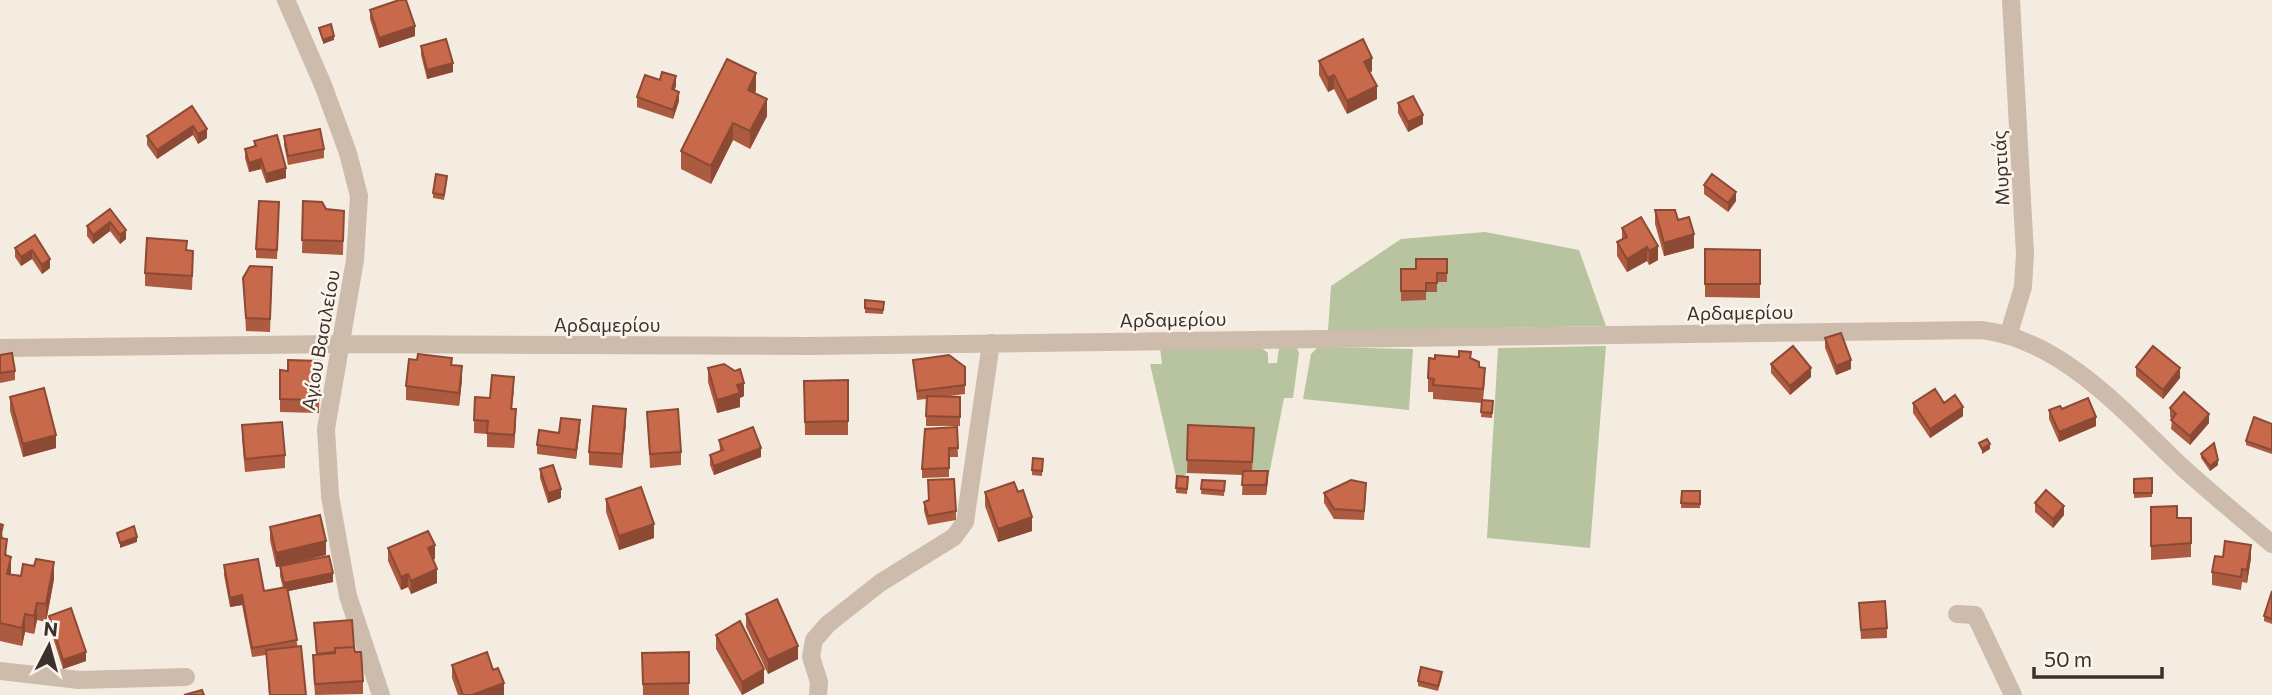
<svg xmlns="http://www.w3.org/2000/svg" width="2272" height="695" font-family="Commissioner,sans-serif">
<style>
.green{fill:#b8c4a0}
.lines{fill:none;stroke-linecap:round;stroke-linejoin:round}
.minor{stroke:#cdbbac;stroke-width:18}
.wall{fill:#ac5a40}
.shaded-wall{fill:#8c4a34}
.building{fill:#c8694b;stroke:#8c4a34;stroke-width:2}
.labels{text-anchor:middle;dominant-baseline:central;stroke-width:5;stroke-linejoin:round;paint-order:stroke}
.street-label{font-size:19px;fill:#3b302b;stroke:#fbf5ee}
</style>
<rect width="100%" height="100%" fill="#f4ebe1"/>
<path class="green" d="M1485,232L1579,250L1606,326L1328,331L1331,286L1401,239Z
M1296,346L1299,353L1293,398H1284L1268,480L1252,476L1188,439L1187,473L1177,481L1150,364H1162L1160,348L1260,347L1268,353V363H1277L1279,348Z
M1606,346L1590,548L1487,538L1498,348Z
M1318,347L1413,349L1409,410L1303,399L1311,354Z"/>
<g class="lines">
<path class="minor" d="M286,0L323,85L348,153L359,196L355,260L326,429L330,496L348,596L381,695
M2009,333L2023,287L2025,254L2011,0
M0,348L340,344L808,346L1981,330C2062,339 2126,414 2182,467C2211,493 2242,519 2272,544
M1957,614L1975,615L2013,695
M0,671L79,680L186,677
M818,695L819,682L811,657L814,640L828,624L880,583L954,537L965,522L991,343"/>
</g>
<path class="wall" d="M370,10L415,36L379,48L370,19Z
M421,46L453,72L427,79L421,55Z
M1319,61L1372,71L1370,73L1377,99L1347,114L1334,89L1328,92L1319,75Z
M676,86L674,90L679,101L673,119L637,107V97Z
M756,90L755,93L767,116L750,149L733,140L711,184L681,169V151Z
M1398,103L1423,124L1408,132L1398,113Z
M192,106L207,138L198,144L193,135L157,159L147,145V136Z
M284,136L324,149V158L288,165L284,145Z
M254,141L286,178L266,183L261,169L249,172L245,158V149L254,147Z
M447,180L444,200L433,198V193Z
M1704,185L1736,201L1728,212L1704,194Z
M303,201L326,209L344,211L343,255L302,253Z
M110,209L126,239L120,244L110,231L93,244L87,236V226Z
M1655,210L1678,220L1694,248L1664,256L1655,224Z
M279,212L277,259L256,258V249Z
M1641,217L1658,260L1649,265L1647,261L1627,272L1617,256V242L1622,239V228Z
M35,235L50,268L42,274L32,259L21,266L15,257V248Z
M1705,249L1760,250V298L1705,297Z
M187,250L193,264L192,290L145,286V273Z
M1447,259V282H1437V292H1426V300L1401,301V269H1416Z
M243,278L272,280L270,332L246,331Z
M865,300L884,302L883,314L865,313Z
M1825,338L1851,369L1836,375L1825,348Z
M0,355L15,371V380L0,383Z
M1471,358L1479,368L1485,381L1483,400L1493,401L1492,418L1481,417L1482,403L1433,399V392H1428V378Z
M913,360L965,367V394L942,397H960V426H926V399L917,400Z
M320,361L319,413L280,412V370L288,371Z
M1771,364L1811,377L1790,395L1771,373Z
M2136,367L2180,378L2163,399L2136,376Z
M708,368L744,396L740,398V407L717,413L708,382Z
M462,380L459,406L406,400V386Z
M848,380V435H805L804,381Z
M514,390L512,409L516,422L514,448L487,447V434L474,433V420L490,398Z
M10,397L56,448L23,457L10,411Z
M1913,403L1963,416L1930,438L1913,413Z
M2170,408L2209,423L2190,445L2171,429L2172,419L2170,417Z
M2062,409L2096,426L2059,442L2049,419V410Z
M647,412L681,452V465L650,468Z
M626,422L622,468L589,465V452Z
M2272,424V454L2246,445V441Z
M242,425L285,455V468L245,472L242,439Z
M1188,425L1254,428L1252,471L1268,480L1266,495H1242L1243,475L1187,473Z
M957,427L958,457H949V477L922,478V469Z
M580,429L576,459L537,454V445L559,433Z
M719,440L761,457L714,475L710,465V455L720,451Z
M2201,454L2218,465L2210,471L2201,458Z
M1043,459L1042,476L1032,475V470Z
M540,469L561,498L548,503L540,478Z
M1177,476L1188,477L1187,494L1176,493Z
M2152,478V497L2134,498V479Z
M1202,480L1225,481L1224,496L1201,494Z
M1682,491H1700V508H1681Z
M985,492L1032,531L998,542L985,506Z
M1366,492L1364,520L1334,519L1324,503V493Z
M606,499L654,538L619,550L606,512Z
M924,502L956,511V520L928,525L924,511Z
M2035,503L2064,515L2053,528L2035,512Z
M2151,507L2177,518H2191V557L2151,560Z
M0,524L11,574L54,579L46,622L37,620L34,634L25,632L22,646L0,641Z
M270,527L326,555L276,567L270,540Z
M388,548L435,559H433L437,583L411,594L408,587L401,590L388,561Z
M2223,557L2251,558L2247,583L2242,582L2241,590L2212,585V572Z
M224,565L264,591L283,588L280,576V566L333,582L288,591L306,695H269L266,655L252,657L242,605L230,607L224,575Z
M2272,591V624L2264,621V616Z
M1859,603L1887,628V638L1861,639Z
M746,614L798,659L768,674L746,627Z
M49,616L86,661L63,669L49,625Z
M314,623L355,652L363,681V694L315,695L313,669V655H316Z
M716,635L764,683L742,695L716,649Z
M689,652V695H643L642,653Z
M452,665L493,670L504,695H458L452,678Z
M1442,677L1438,691L1418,686V681Z"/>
<path class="shaded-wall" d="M415,26V36L379,48V38Z
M334,36V40L323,44V40Z
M1372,58V71L1364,75V62Z
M453,63V72L427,79V70Z
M756,73V90L748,107V90Z
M1334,75V89L1328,92V78Z
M676,76V86L672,98V89Z
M1377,86V99L1347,114V101Z
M679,92V101L673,119V110Z
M767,99V116L750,149V131Z
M1423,115V124L1408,132V122Z
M733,123V140L711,184V166Z
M193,126V135L157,159V150Z
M207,129V138L198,144V134Z
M261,159V169L249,172V163Z
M286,168V178L266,183V174Z
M1736,192V201L1728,212V203Z
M110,222V231L93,244V235Z
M126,230V239L120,244V235Z
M1694,234V248L1664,256V243Z
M1658,246V260L1649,265V251Z
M1647,247V261L1627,272V259Z
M32,250V259L21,266V257Z
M50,259V268L42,274V265Z
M1851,360V369L1836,375V366Z
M462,366V380L459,406V393Z
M1811,368V377L1790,395V386Z
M2180,368V378L2163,399V390Z
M744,383V396L740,398V407L717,413V400L737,385Z
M1963,407V416L1930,438V429Z
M516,409V422L514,448V435Z
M626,409V422L622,468V454Z
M2209,414V423L2190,445V436Z
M2096,417V426L2059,442V432Z
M580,420V429L576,459V450Z
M56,435V448L23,457V444Z
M1990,444V449L1982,454V449Z
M761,448V457L714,475V466Z
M2218,460V465L2210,471V466Z
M1268,471V480L1266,495V485Z
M561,489V498L548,503V493Z
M2064,506V515L2053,528V519Z
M1032,517V531L998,542V529Z
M654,524V538L619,550V536Z
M137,537V542L120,548V543Z
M326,541V555L276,567V553Z
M435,545V559L428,562V548Z
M2251,545V558L2247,583V570Z
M11,557V574H7Z
M54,562V579L46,622V604Z
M437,569V583L411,594V581Z
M333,573V582L284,592V583Z
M408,574V587L401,590V577Z
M242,595V605L230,607V598Z
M37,603V620L34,634V616Z
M25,614V632L22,646V628Z
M798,646V659L768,674V660Z
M86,652V661L63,669V660Z
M764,669V683L742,695V682Z
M504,683V695H472Z"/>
<path class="building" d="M399,0H406L415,26L379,38L370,10Z
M331,24L334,36L323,40L319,28Z
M446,39L453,63L427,70L421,46Z
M1363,39L1372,58L1364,62L1377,86L1347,101L1334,75L1328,78L1319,61Z
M727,59L756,73L748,90L767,99L750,131L733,123L711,166L681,151Z
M662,72L676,76L672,89L679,92L673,110L637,97L645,75L660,80Z
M1413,96L1423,115L1408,122L1398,103Z
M192,106L207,129L198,134L193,126L157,150L147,136Z
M320,129L324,149L288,156L284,136Z
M277,135L286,168L266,174L261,159L249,163L245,149L256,146L254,141Z
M436,174L447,176L444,195L433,193Z
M1712,174L1736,192L1728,203L1704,185Z
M259,201L279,202L277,250L256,249Z
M303,201L322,202L326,209L344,211L343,241L302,240Z
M110,209L126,230L120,235L110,222L93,235L87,226Z
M1655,210H1675L1678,220L1689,217L1694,234L1664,243Z
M1641,217L1658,246L1649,251L1647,247L1627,259L1617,242L1627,237L1622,228Z
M35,235L50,259L42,265L32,250L21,257L15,248Z
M147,238L187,241L186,250L193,251L192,276L145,273Z
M1705,249L1760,250V284H1705Z
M1416,259H1447V273H1437V283H1426V291H1401V269H1416Z
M250,266L272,267L270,319L246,318L243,278Z
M865,300L884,302L883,310L865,308Z
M1841,333L1851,360L1836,366L1825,338Z
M1793,346L1811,368L1790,386L1771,364Z
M2153,346L2180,368L2163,390L2136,367Z
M1459,351L1471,352L1470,358L1479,362V367L1485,368L1483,389L1433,385L1434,379L1428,378L1429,358L1435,359V355L1459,357Z
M12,353L15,371L0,373V355Z
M418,354L452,358L451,365L462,366L459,393L406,386L409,359L417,360Z
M949,355L965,367V385L917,391L913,360Z
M288,360L320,361L319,400L280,399V370L288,371Z
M724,364L735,371L740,369L744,383L737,385L740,393L717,400L708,368Z
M492,375L514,377L511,409H516L514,435L487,433L488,421L474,420L475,397L490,398Z
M848,380V421L805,422L804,381Z
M44,388L56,435L23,444L10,397Z
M1935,389L1944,403L1955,395L1963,407L1930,429L1913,403Z
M2184,392L2209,414L2190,436L2171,420L2176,414L2170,408Z
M927,396L960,397V417L926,416Z
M2088,398L2096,417L2059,432L2049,410L2060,406L2062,409Z
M1482,400L1493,401L1492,413L1481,412Z
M593,406L626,409L622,454L589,452Z
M678,409L681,452L650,454L647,412Z
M2254,417L2272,424V450L2246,441Z
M561,418L580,420L576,450L537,445L539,430L559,433Z
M282,422L285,455L245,459L242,425Z
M1188,425L1254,428L1252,462L1187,460Z
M753,427L761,448L714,466L710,455L723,450L719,440Z
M957,427L958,448H949V468L922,469L925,429Z
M1987,439L1990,444L1982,449L1979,443Z
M2214,443L2218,460L2210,466L2201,454Z
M1033,458L1043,459L1042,471L1032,470Z
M553,465L561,489L548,493L540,469Z
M1243,471H1268L1266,485H1242Z
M1177,476L1188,477L1187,489L1176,488Z
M2152,478V493H2134V479Z
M954,479L956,511L928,516L924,502L929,500L928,480Z
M1202,480L1225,481L1224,491L1201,489Z
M1351,480L1366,483L1364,511L1334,509L1324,493Z
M1014,482L1018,492L1023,490L1032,517L998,529L985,492Z
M641,487L654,524L619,536L606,499Z
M2046,490L2064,506L2053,519L2035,503Z
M1682,491H1700V504L1681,503Z
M2177,506V518H2191V543L2151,546V507Z
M320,515L326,541L276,553L270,527Z
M0,524L3,525L0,538L7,539L5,555L11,557L7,574L21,576L23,564L34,566L36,559L54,562L46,604L37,603L34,616L25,614L22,628L0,623Z
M134,526L137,537L120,543L117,533Z
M428,531L435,545L428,548L437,569L411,581L408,574L401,577L388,548Z
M2225,541L2251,545L2247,570L2242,569L2241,577L2212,572L2215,556L2223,557Z
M329,556L333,573L284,583L280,566Z
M258,559L264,591L287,587L297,640L252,648L242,595L230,598L224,565Z
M2272,591V619L2264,616Z
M777,599L798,646L768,660L746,614Z
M1885,601L1887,628L1861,630L1859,603Z
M71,608L86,652L63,660L49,616Z
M352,620L354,647L335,648V652L317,654L314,623Z
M740,621L764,669L742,682L716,635Z
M301,646L306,695H270L266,650Z
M354,647L355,652H361L363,681L315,684L313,655L335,653V648Z
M487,652L493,670L498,668L504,683L472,695H463L452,665Z
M689,652V683L643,684L642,653Z
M1421,667L1442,672L1438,686L1418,681Z
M202,690L204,695H184Z"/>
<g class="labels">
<g class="street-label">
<text transform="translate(2000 168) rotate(-93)">Μυρτιάς</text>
<text transform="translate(1740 312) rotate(-1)">Αρδαμερίου</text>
<text transform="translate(1173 319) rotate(-1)">Αρδαμερίου</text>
<text x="607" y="324">Αρδαμερίου</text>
<text transform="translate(320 340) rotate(-80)">Αγίου Βασιλείου</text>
</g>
</g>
<g transform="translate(49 646) rotate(6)" stroke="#fbf5ee" stroke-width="5" paint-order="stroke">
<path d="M0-5L12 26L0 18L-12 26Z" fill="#3b302b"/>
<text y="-10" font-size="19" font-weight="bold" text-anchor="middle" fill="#3b302b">N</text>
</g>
<path d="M2034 667v10h128v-10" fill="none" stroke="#3b302b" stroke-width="3.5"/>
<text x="2044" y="667" font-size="21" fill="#3b302b" stroke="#fbf5ee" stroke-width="5" paint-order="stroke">50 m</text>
</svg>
